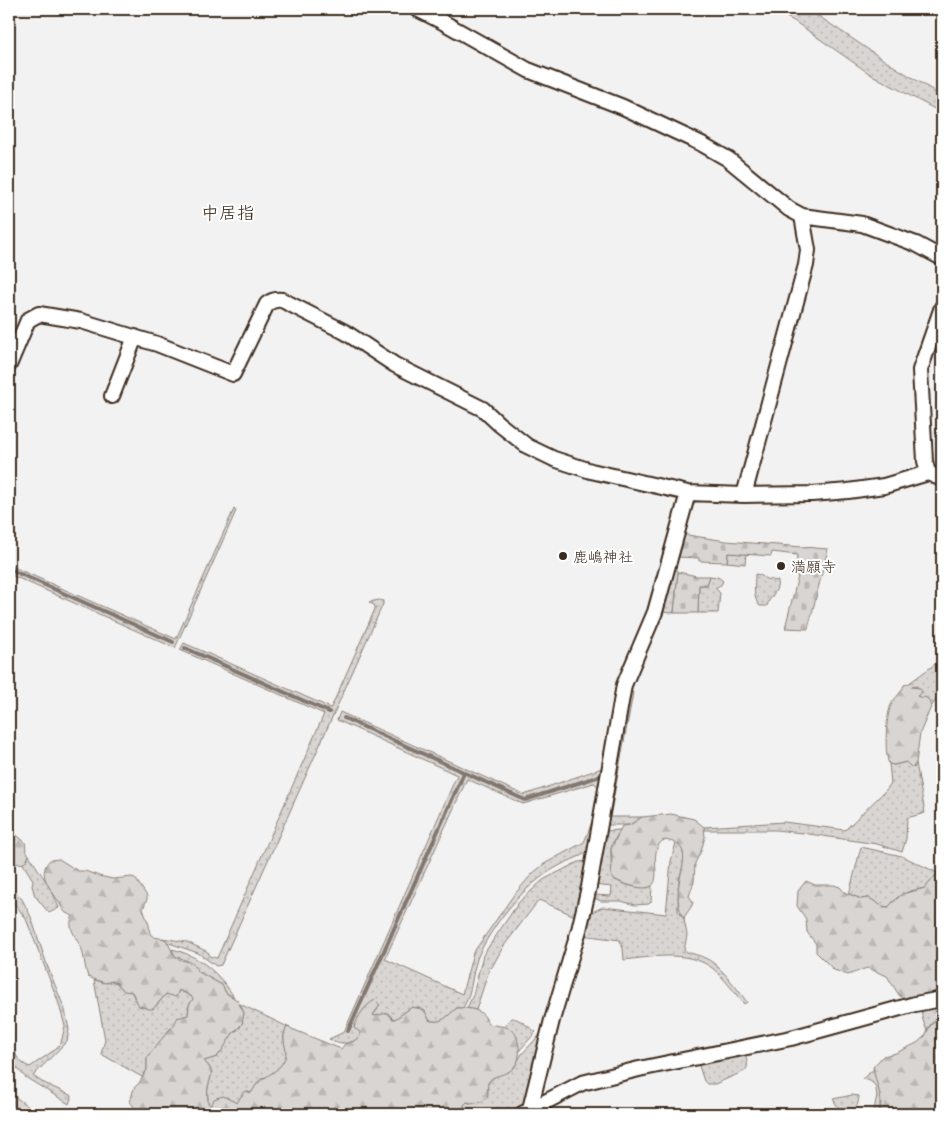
<svg xmlns="http://www.w3.org/2000/svg" width="951" height="1123" font-family="Delius,'Klee One',sans-serif">
<style>
.green{fill:url(#green-dots);stroke:#8a8078;fill-rule:evenodd}
.forest{fill:url(#forest-firs);stroke:#8a8078}
.cemetery{fill:url(#cemetery-stones);stroke:#8a8078}
.lines{fill:none;stroke-linecap:round;stroke-linejoin:round}
.stream{stroke:#827770;stroke-width:4}
.street-casing{stroke:#3b2a1e;stroke-width:18}
.street{stroke:#fff;stroke-width:14}
.poi-dot{fill:#3b2a1e;stroke:#fff;stroke-width:2}
.labels{text-anchor:middle;dominant-baseline:central;stroke-width:4;stroke-linejoin:round;paint-order:stroke}
.poi-label{font-size:15px;fill:#3b2a1e;stroke:#fff;text-anchor:start}
.quarter-label{font-size:18px;fill:#3b2a1e;stroke:#fff}
</style>
<defs>
<pattern id="green-dots" width="8" height="8" patternUnits="userSpaceOnUse" patternTransform="scale(1.25)"><rect width="8" height="8" fill="#d8d5d2"/><path d="M2 2h.1M6 6h.1" fill="none" stroke="#bab7b4" stroke-width="1.8" stroke-linecap="round"/></pattern>
<pattern id="forest-firs" width="22" height="20" patternUnits="userSpaceOnUse" patternTransform="scale(1.25)"><rect width="22" height="20" fill="#d8d5d2"/><path d="M5 1l3.5 6h-7zM16 11l3.5 6h-7z" fill="#bab7b4"/></pattern>
<pattern id="cemetery-stones" width="16" height="16" patternUnits="userSpaceOnUse" patternTransform="scale(1.25)"><rect width="16" height="16" fill="#d8d5d2"/><path d="M2 7V4a2 2 0 0 1 4 0v3zM10 15v-3a2 2 0 0 1 4 0v3z" fill="#bab7b4"/></pattern>
</defs>
<rect width="100%" height="100%" fill="#f3f2f2"/>
<filter id="ink" filterUnits="userSpaceOnUse"><feTurbulence type="fractalNoise" baseFrequency=".02" numOctaves="2"/><feDisplacementMap in="SourceGraphic" scale="10" xChannelSelector="R" yChannelSelector="G"/><feConvolveMatrix kernelMatrix="1 2 1 2 8 2 1 2 1" color-interpolation-filters="sRGB"/></filter>
<g filter="url(#ink)">
<path class="green" d="M772,9H808L887,62L942,96V113L870,74L794,21L778,13Z
M234,509L236,511L175,648L9,574V565L176,639Z
M728,553L746,554L745,564L727,562Z
M674,567L678,572L674,613L658,612Z
M755,574L760,575L766,579L778,581C777,595 770,595 767,606H760C752,598 755,585 755,574Z
M710,576L718,577L723,581L721,585L715,588L720,593L718,613H698L699,585H707Z
M379,600L383,601V604L221,965L216,966L198,953L169,943L162,938L187,942L206,951L209,953V956L217,958L324,714L180,650L184,643L331,708L375,609V606L369,602Z
M942,659V693H941L931,707L929,700L916,696L917,686L911,687L908,684Z
M630,691L633,692L632,699L610,817H642L630,825H607L627,694Z
M340,712L524,795L605,767L589,851C579,858 566,861 555,868C524,886 498,918 481,950C471,968 474,990 463,1008H457C448,1015 442,1025 429,1020L425,1011C412,1003 406,1012 395,1019H392L391,1016H374L373,1015L378,1009L369,1005L363,1010L360,1036C351,1046 340,1044 329,1039L344,1032L457,775L337,720ZM467,779L523,804L594,783L597,785C601,799 590,829 584,842L544,864L532,874L513,896L473,953L462,994L385,959Z
M906,762L914,768L916,763L925,813L907,818L906,839L902,852L877,844L802,833L776,830H704V827L784,822L845,830L886,790L891,783L889,764L894,765Z
M620,830C617,836 612,843 611,849C611,855 611,874 613,879C625,885 638,890 652,886L651,902L649,904L635,905L621,901H601L591,897L604,831ZM594,885L612,887L611,896L593,895Z
M676,843L683,849L685,860L679,879L678,911L684,919L687,935L684,951C692,954 700,955 707,959C720,965 738,990 747,1002L744,1004C736,994 721,974 711,967C686,950 651,957 624,960L623,949L620,940L581,935L590,913L603,907L666,914L671,861Z
M861,847L902,856L940,874H937L925,888L910,891L898,897L888,907L882,906L869,898L861,899L849,894Z
M29,855C40,873 52,888 59,908L49,913L35,896L32,886L33,880L23,864Z
M588,861L579,918L539,900L503,947L492,967L489,970L476,1010L467,1008L473,995L483,955L519,902L543,880L578,862Z
M9,885L22,899L31,917L47,965L65,1010L69,1030L67,1041L33,1076L42,1082L72,1096L69,1104L25,1077L10,1060L9,1062V1023C18,1040 7,1058 30,1067L53,1051L61,1043L65,1026L58,1001L26,919L9,896Z
M172,949C200,956 219,973 234,997L226,993L222,985L197,971L188,961L175,956Z
M94,980L108,983L112,981L117,983L122,989L132,992L135,1000L156,1006L166,994L178,993L179,990L191,996L193,999L189,1005L188,1015L169,1030L147,1058V1070L142,1077L101,1054L105,1040Z
M942,1003V1015L930,1025L927,1031C924,1023 920,1015 922,1006Z
M240,1004L290,1028L287,1027C279,1040 289,1048 286,1058C283,1064 276,1072 270,1076C268,1077 265,1077 262,1078C257,1081 255,1089 251,1093L248,1092L237,1103L229,1100L227,1097L210,1105L208,1104C208,1098 207,1092 208,1087C211,1075 215,1071 204,1061L217,1057L233,1033L240,1028L244,1013Z
M511,1018C520,1018 528,1027 536,1032L519,1051L517,1040L504,1027Z
M547,1027L527,1106L515,1114H454L465,1111L464,1105L467,1102L473,1104L488,1091L487,1085L494,1077L514,1068L521,1055Z
M743,1051C746,1058 750,1065 745,1071L715,1084H707L704,1081L697,1060Z
M874,1069L880,1094V1113L865,1114L874,1110L877,1095L875,1085L870,1081L862,1079Z
M9,1092L38,1114H9Z
M852,1095L859,1096C858,1110 854,1110 842,1114L833,1099Z"/>
<path class="forest" d="M908,684L911,687L920,688L922,692L917,696L922,698L925,697L929,700L931,707L920,733L916,763L912,768L906,762L894,765L889,764C884,753 886,716 891,705C894,698 902,693 904,685Z
M671,814L694,819L704,827L705,837L701,851L695,863L694,882L689,896L693,902C691,910 685,913 684,919C677,909 677,891 680,878C684,860 690,843 664,840C642,852 675,898 632,886C625,884 617,882 611,876L612,864L611,849L622,826L630,825L642,817Z
M9,823L12,826L13,832L25,842L26,850L29,855C25,868 18,862 9,863Z
M59,859L78,871H85L99,876L113,879L132,877L135,878L147,896V899L143,909L149,925L150,934L154,937L165,939C170,944 171,952 175,956C182,964 194,958 197,971L222,985L226,993L237,1000L244,1013L242,1024L233,1033L223,1049L217,1057L204,1061C215,1072 211,1074 208,1087C207,1092 208,1098 208,1103L210,1105L212,1104L214,1099L223,1096L237,1103L241,1096L245,1091L251,1093L252,1092C259,1075 278,1076 285,1058C289,1048 279,1040 287,1027L341,1049L345,1044L354,1041L360,1036V1032L354,1028C357,1017 365,1005 375,1000L380,1005L373,1015L374,1016L388,1013L392,1019H395L412,1007C421,1008 426,1010 429,1020C442,1025 448,1015 457,1008C471,1008 484,1009 488,1024L506,1027L514,1031C520,1043 524,1064 508,1072C501,1076 492,1075 488,1083C487,1086 488,1091 488,1095C482,1104 476,1104 467,1102L464,1105V1113L140,1114L130,1102L134,1088L139,1083L147,1070V1058C153,1050 159,1042 165,1035C170,1029 175,1026 177,1018L188,1015L189,1005L193,999L191,996L179,990L176,997L166,994L153,1009H149L139,1006L132,992L124,991L117,983L112,981L105,983L88,977C85,969 85,962 83,954C81,941 65,929 73,916C71,915 69,914 66,913C62,910 60,903 57,899C49,887 37,873 50,860Z
M937,874H942V1003L906,1001L899,995L887,976L867,968L848,975L834,970L816,952V944L807,932L806,919L797,906L798,891L806,881L815,885H834L840,887L844,892L861,899L869,898L882,906L888,907L902,894L925,888Z
M942,1015V1114H879C885,1098 875,1083 873,1067L883,1056L896,1053L917,1043L925,1036L930,1026Z"/>
<path class="cemetery" d="M681,534L726,541L828,549L808,629L785,628L798,576L795,575L797,555L772,552L771,556L728,553L727,562L699,561V558L678,557L675,555Z
M678,572L697,576H710L707,585H699L698,613H674Z"/>
<g class="lines">
<path class="stream" d="M9,569L173,642
M185,648L329,712
M344,718L525,800L600,776
M348,1031L464,773"/>
<defs>
<path id="street" d="M417,9L441,21L528,70L623,107L702,144L728,159L789,209L802,216L862,224L916,244L942,258
M9,365L28,320L39,314L81,321L157,344L233,374L267,304C272,300 276,299 282,300L345,332L395,365L483,409L499,424L527,446L554,459L591,471L688,493L744,495L812,494L848,491L884,486L928,473L942,479
M112,396L135,337
M928,473L925,461L920,370L942,307
M744,495L806,265L808,250L802,216
M530,1109L552,1020L579,930L589,887L624,685L655,612L688,493
M522,1114L582,1083L639,1069L791,1038L915,1004L942,999"/>
</defs>
<use href="#street" class="street-casing"/>
<use href="#street" class="street"/>
</g>
</g>
<g class="poi-dot">
<circle cx="563" cy="556" r="5"/>
<circle cx="781" cy="566" r="5"/>
</g>
<g class="labels">
<g class="poi-label">
<text x="573" y="556">鹿嶋神社</text>
<text x="791" y="566">満願寺</text>
</g>
<g class="quarter-label">
<text x="228" y="212">中居指</text>
</g>
</g>
<rect width="951" height="1123" fill="none" stroke="#fff" stroke-width="30"/>
<rect x="15" y="15" width="921" height="1093" fill="none" stroke="#3b2a1e" stroke-width="2" filter="url(#ink)"/>
</svg>
